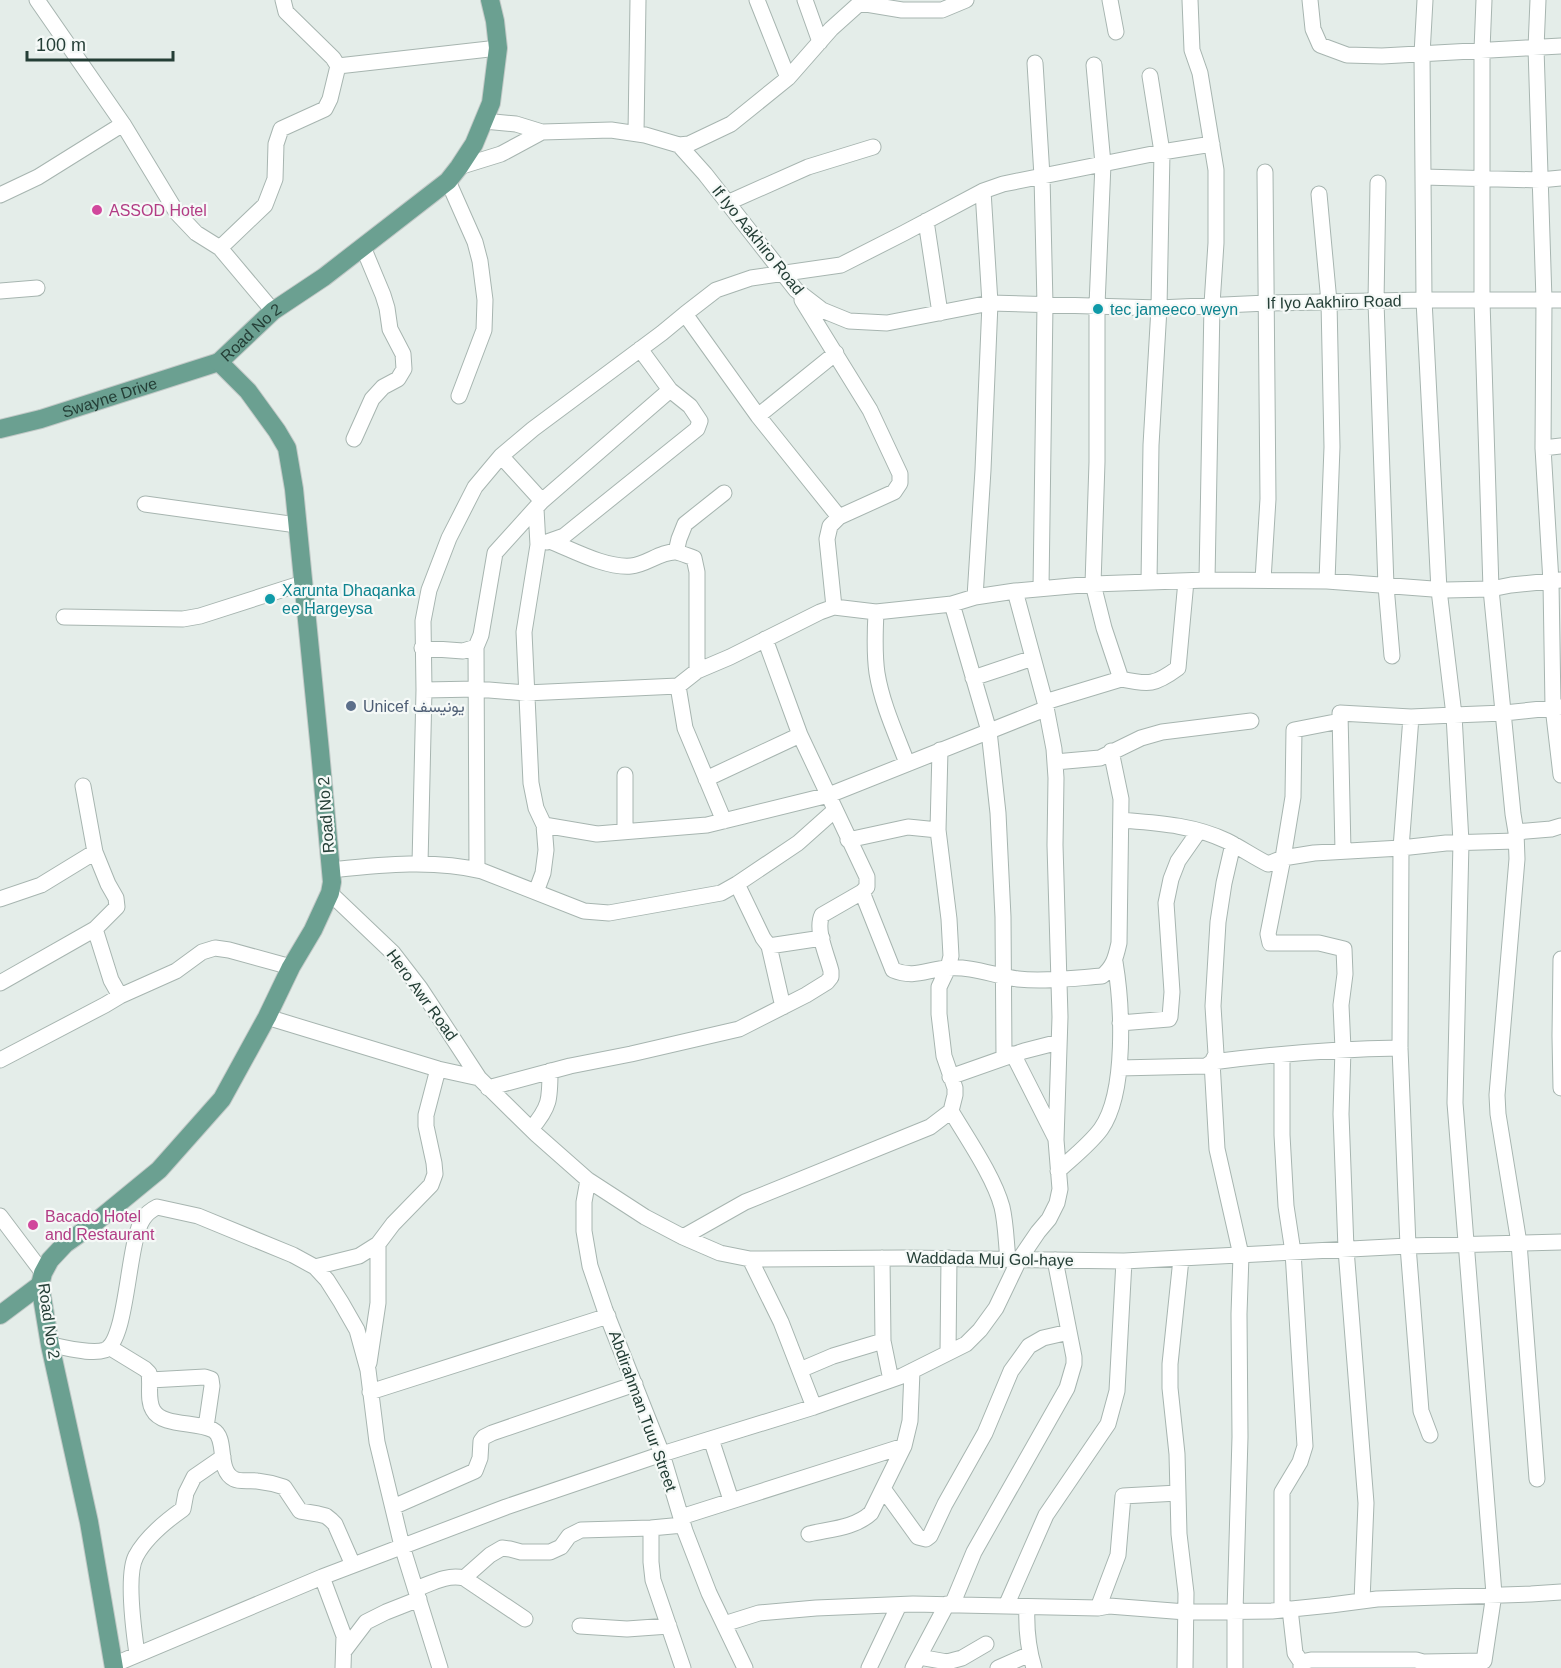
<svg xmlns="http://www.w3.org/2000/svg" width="1561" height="1668" font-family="Helvetica,Vazirmatn,sans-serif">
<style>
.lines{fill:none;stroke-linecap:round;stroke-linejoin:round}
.minor-casing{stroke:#a7b5b0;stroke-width:17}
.major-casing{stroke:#c2c9c7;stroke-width:20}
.minor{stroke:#fff;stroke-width:15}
.major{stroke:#6ba091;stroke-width:18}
.hotel-dot{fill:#d1479c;stroke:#f5f9f7;stroke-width:2}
.culture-dot{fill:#0f9aa8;stroke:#f5f9f7;stroke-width:2}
.service-dot{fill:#5c6f8a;stroke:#f5f9f7;stroke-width:2}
.labels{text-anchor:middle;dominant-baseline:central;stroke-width:4.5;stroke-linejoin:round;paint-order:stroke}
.hotel-label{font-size:16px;fill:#b23c85;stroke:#f5f9f7;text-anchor:start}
.street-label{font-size:16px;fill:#243e36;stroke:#f5f9f7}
.culture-label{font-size:16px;fill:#0d838f;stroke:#f5f9f7;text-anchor:start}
.service-label{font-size:16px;fill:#4e5e75;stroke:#f5f9f7;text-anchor:start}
</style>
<rect width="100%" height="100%" fill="#e4ede9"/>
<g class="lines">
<defs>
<path id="minor" d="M37,0L123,124L177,213L196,233L220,248L273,311
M757,0L788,78
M805,0L820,42
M1110,0L1116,32
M1190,0L1192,50L1200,73L1216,170V243L1212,304L1207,580
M1310,0L1313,29L1320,45L1347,55L1382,56L1561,46
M1425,0L1422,54L1424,300L1439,590L1454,715L1411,717L1401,848L1400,1048L1408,1246L1421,1411L1430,1435
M1484,0L1482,50V301L1491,589L1513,814L1516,832L1517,859L1497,1095L1498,1114L1519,1243L1537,1479
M1538,0L1536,48L1544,300L1543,448L1551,582L1553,707L1561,775
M860,3L902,10H942L966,0
M1035,63L1042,176L1045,304L1041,588
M338,66L498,48
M1150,76L1162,152L1212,144
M484,121L516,124L542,132L611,130L645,135L679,145L705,174L796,290L822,310L849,321L887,323L990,303L1159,308L1267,303L1424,300H1561
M636,133L638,0
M679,145L689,144L731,124L788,78L831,29L860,3
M459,167L501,154L542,132
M1423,177L1540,180L1561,178
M448,181L475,242L480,261L485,300L484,330L459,396
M1378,183L1376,302L1386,586L1392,656
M1319,194L1329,302L1332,447L1327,581
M0,195L38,177L123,124
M727,203L808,167L873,147
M926,221L940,313
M220,248L265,205L275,179L276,144L281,129L325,109L330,99L338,66L333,58L286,12L283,0
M0,291L37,288
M802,300L870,410L900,474V483L894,492L839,517
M685,314L758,416L839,517L830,526L827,539L834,607
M758,416L836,353
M354,439L372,399L383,387L398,379L404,369L403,354L390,329L387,308L383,295L363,247
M1543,448L1561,446
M501,456L542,501
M145,504L297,525
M536,509L538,545L524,632L531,783L536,808L544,825L546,850L543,873L536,892
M550,541C573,550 605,568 631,566C646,565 661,551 676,552C681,553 688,556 694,558L697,572V671
M547,542L564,536L697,429L700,421L690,406L670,390
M676,552L679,539L685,524L724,493
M1263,580L1268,499L1265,172
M975,597L983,470L990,303L983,191
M952,604L989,731L998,813L1003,917L1004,1057
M876,612C875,632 874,653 877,673C882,704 896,734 907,763
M64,617L183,619L200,616L303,583
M422,648L463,651L476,647
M973,678L1033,658
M1121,679C1149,685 1155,685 1178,668L1186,581
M678,686L685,728L724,821
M424,690L477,689L526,693L678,686L697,671L730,657L820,612L834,607L876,612L952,604L975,597L1015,591L1093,584L1207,580L1327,581L1446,590L1491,589L1511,585L1561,580
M1045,702L1121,679L1104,628L1093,584L1097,462V305L1103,164L1094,65
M1340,721L1294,730L1293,797L1283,858L1268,934L1270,943H1319L1344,949L1345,974L1341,1005L1343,1049L1341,1114L1346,1249L1366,1503L1362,1601
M1055,762L1100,758L1141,738L1162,732L1251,721
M625,775V832
M706,779L800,735
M1121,820C1157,823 1194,825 1227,841C1241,848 1254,857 1268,864L1283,858L1314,853L1401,848L1446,843L1516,841
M544,825L597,834L707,825L829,795L1045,709
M1516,832L1551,829L1561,826
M848,840L908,827L938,830
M1343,851L1340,713L1411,717
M420,864L424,690L423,621L429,590L449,538L475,487L501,456L533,429L662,333L685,314L716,290L751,278L841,265L904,233L983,191L1003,184L1162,152L1159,308L1151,445L1149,582
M330,870C380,865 433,859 482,871L584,911L609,913L721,893L737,884L798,843L835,810
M477,870L476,647L481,635L495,553L542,501L670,390L640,349
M737,884L763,938L769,946L783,1007
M862,892L893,970C915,979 927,969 948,968C972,966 995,976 1018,979C1045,982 1075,978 1102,976C1114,967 1116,956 1119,943L1121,799L1111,751
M330,893L393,953L420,988L479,1078L537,1135L588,1180L645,1217L683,1237L720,1253L750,1259L903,1258L1124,1261L1408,1246L1561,1242
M0,899L41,885L95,852
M95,929L111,980L120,996
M769,946L822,938
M1561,959L1560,1036L1561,1088
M0,983L95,929L117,907L116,898L108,884L95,852L83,786
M267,1017L438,1069L479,1078
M1120,1023L1169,1019L1170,1017L1172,992L1166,903L1171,879L1178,861L1199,831
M1013,1054L1055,1137
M0,1060L105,1005L120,996L176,971L202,952L215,948L229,950L291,967
M1119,1068L1206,1066L1212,1062L1216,1054L1213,1006L1218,922L1224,883L1233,844
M950,1077L1024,1051L1059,1042
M488,1088L570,1066L631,1054L739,1029L806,995L827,982L831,977V971C827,955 815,930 822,915L862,892L867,887V877L800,735L765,639
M951,1111C967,1138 994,1177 1002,1207C1006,1224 1006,1242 1008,1259
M531,1129C550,1107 550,1099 550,1071
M1058,1171C1072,1158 1090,1144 1101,1129C1127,1092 1122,1004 1115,962
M588,1180L584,1202V1231L590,1266L605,1310L662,1454L685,1531L709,1593L745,1668
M0,1216L43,1273
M683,1237L745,1202L930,1127L951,1111L955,1095V1088L944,1056L939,1014V987L948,968L951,956L949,919L938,830L940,750
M882,1258L883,1341L891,1380
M750,1259L781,1322L814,1407
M1181,1259L1170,1364V1388L1177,1454L1179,1534L1186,1593L1185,1668
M315,1267L359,1256L378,1244L393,1224L431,1185L435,1174L434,1163L426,1126V1115L438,1069
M50,1345C65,1347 91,1355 105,1350C128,1340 127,1243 143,1219C147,1213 151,1210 157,1207L198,1216L293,1255L315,1267L327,1280L341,1302L357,1330L368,1370L377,1442L402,1546L440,1668
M109,1347L145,1369L149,1373C151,1385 147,1400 153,1410C162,1427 197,1421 213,1430C228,1438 216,1470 234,1479C240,1482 250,1480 257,1481C266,1482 275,1484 284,1487L300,1511L318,1514L326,1516L331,1520L335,1524L353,1565
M948,1353L949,1258
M369,1363L378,1303V1244
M800,1370L833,1356L883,1341
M150,1380L205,1377L211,1379L212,1386L206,1427
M370,1392L608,1316
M711,1439L731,1500
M884,1490L918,1537L926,1539L930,1536L945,1504L985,1433L1011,1371L1029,1346L1043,1338L1069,1332
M393,1507L475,1471L480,1458L481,1441L484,1437L492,1433L635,1384
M681,1517L904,1446
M651,1528V1562L653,1580L683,1668
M809,1534C830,1529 855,1528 871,1513L904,1446L910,1421L912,1371
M322,1577L344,1636L343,1668
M464,1578L490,1555L502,1548L510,1549L521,1552H550L561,1547L569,1536L581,1530L651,1528L683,1525
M416,1589C432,1583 447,1574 464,1578L525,1619
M952,1605L974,1552L1067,1388L1074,1364V1357L1055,1260
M1006,1606L1046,1515L1108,1424L1117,1391L1124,1261
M1027,1607C1026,1628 1028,1648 1034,1668
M1098,1608L1118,1555L1123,1496L1178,1493
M1290,1609L1295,1653L1301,1662V1668
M1282,1610V1492L1300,1462L1305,1446L1293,1252L1286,1206L1282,1135V1055
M724,1624L759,1613L816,1608L913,1604L1098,1608L1109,1606L1186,1612L1272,1611L1331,1605L1377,1599L1531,1594L1561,1592
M580,1626L627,1629L669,1626
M344,1651L366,1622L386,1612L419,1599
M137,1654C134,1633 126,1574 136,1556C146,1537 166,1521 183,1509L186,1493L194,1477L223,1457
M919,1657L947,1662L962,1658L986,1644
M1301,1662L1311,1660H1416L1423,1662L1484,1661L1494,1594L1455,1103L1461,842L1454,715L1504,713L1561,707
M113,1665L322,1577L506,1507L662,1454L814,1407L902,1376L966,1344L980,1330L996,1308L1019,1260L1038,1232L1049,1219L1057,1203L1060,1189L1056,1140L1060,1017L1055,845L1056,778L1054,749L1045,702L1015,591
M869,1668L899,1605
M913,1668L947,1604
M998,1668L1030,1654
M1235,1668V1612L1240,1437L1239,1314L1241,1255L1217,1149L1212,1062C1274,1054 1337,1049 1400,1048"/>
<g id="major">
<path id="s1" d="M0,429L41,419L219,362"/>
<path d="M0,1315L40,1285"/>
<path id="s2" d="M114,1668L89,1522L50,1345L40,1285L43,1273L50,1260L65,1244L92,1225L159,1170L222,1099L267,1017L291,967L313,930L330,893L332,882L320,751L294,489L287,448L277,431L248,391L219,362L273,311L324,277L448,181L459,167L474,144L491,103L498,48L495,21L490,0"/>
</g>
</defs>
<use href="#minor" class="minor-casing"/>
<use href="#major" class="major-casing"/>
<use href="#minor" class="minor"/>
<use href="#major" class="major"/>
</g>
<g class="hotel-dot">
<circle cx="97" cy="210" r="6"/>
<circle cx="33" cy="1225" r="6"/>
</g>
<g class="culture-dot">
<circle cx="1098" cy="309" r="6"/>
<circle cx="270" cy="599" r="6"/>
</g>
<circle class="service-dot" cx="351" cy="706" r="6"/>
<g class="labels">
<g class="hotel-label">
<text x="109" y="210">ASSOD Hotel</text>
<text x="45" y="1216">Bacado Hotel<tspan x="45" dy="18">and Restaurant</tspan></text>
</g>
<g class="street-label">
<text transform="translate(758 240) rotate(51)">If Iyo Aakhiro Road</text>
<text transform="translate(1334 302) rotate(-1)">If Iyo Aakhiro Road</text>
<text stroke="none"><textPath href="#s2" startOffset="1488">Road No 2</textPath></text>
<text stroke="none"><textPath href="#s1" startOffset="114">Swayne Drive</textPath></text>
<text transform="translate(326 815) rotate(-94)">Road No 2</text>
<text transform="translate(422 995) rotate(54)">Hero Awr Road</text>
<text transform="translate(990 1259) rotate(1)">Waddada Muj Gol-haye</text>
<text transform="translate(49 1321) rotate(82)">Road No 2</text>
<text transform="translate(643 1411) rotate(70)">Abdirahman Tuur Street</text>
</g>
<g class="culture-label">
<text x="1110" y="309">tec jameeco weyn</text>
<text x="282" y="590">Xarunta Dhaqanka<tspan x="282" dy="18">ee Hargeysa</tspan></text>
</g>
<g class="service-label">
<text x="363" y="706">Unicef يونيسف</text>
</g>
</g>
<path d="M27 51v9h146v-9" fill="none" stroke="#243e36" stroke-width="3"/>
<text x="36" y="51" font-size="18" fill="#243e36" stroke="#f5f9f7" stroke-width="4.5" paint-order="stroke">100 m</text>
</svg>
